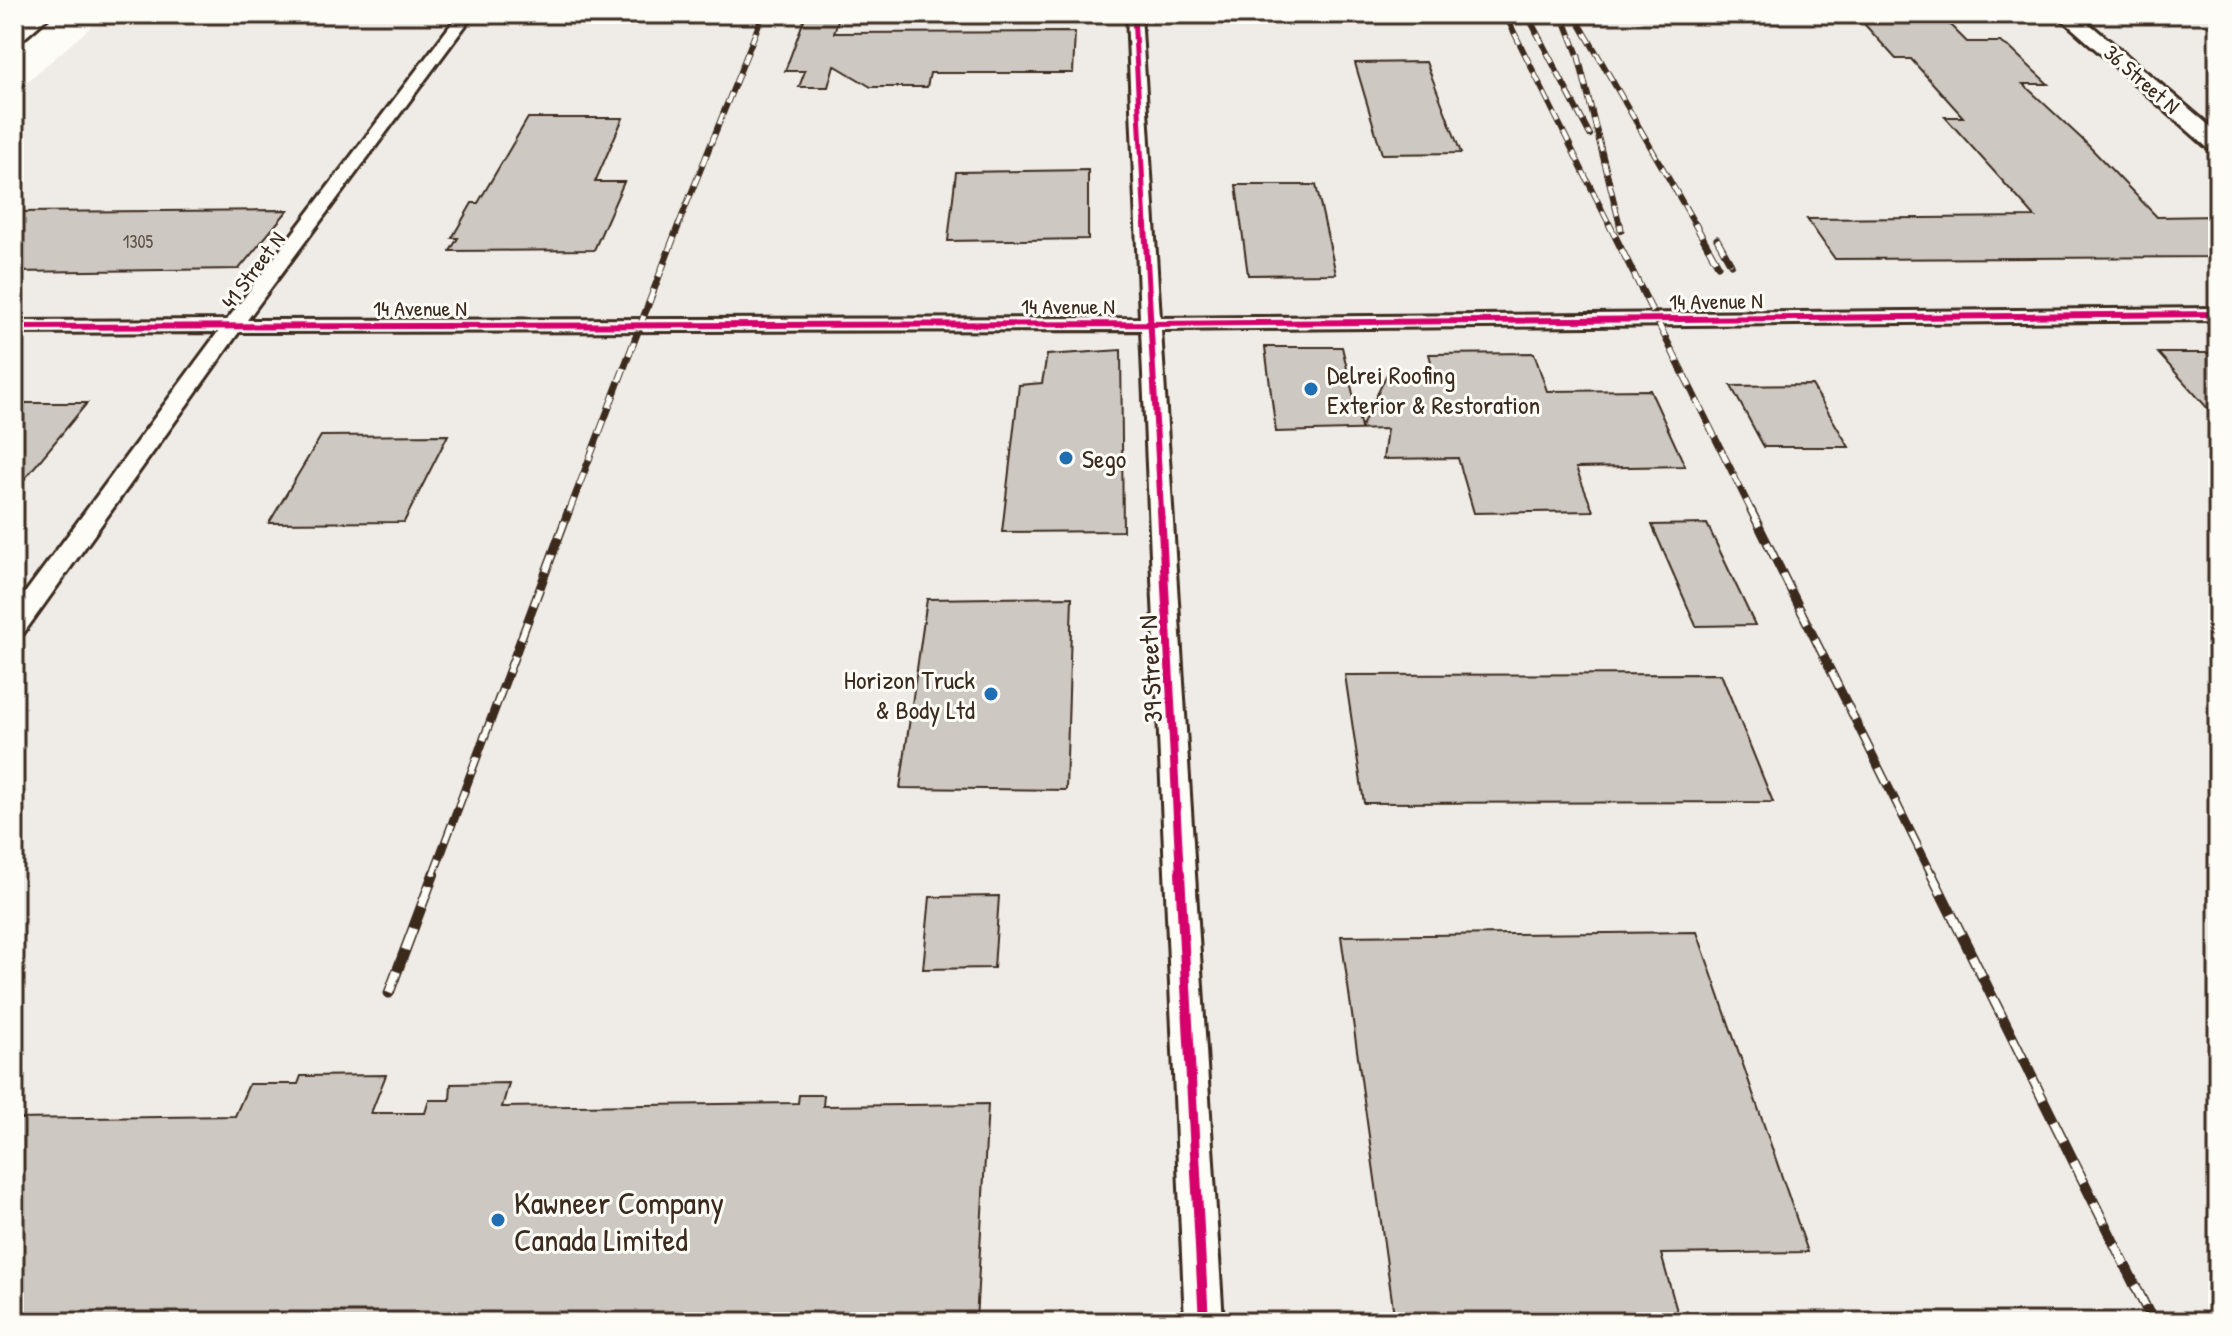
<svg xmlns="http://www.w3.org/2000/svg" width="2232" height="1336" font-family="'Patrick Hand',sans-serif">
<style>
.built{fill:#efece7}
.building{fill:#cdc8c2;stroke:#3b2a1e;stroke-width:2}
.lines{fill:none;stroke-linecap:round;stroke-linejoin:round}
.street-casing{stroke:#3b2a1e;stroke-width:6}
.secondary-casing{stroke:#3b2a1e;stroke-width:6}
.street{fill:#fdfcf7;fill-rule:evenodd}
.secondary{fill:#fdfcf7;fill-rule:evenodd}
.rail-far3-casing{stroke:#3b2a1e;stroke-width:6}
.rail-far2-casing{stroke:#3b2a1e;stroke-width:7}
.rail-far1-casing{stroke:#3b2a1e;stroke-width:9}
.rail-casing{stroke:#3b2a1e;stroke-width:11}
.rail-far3{stroke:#fdfcf7;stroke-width:4;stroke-dasharray:11;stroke-linecap:butt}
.rail-far2{stroke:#fdfcf7;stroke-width:5;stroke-dasharray:14;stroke-linecap:butt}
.rail-far1{stroke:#fdfcf7;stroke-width:6;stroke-dasharray:18;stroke-linecap:butt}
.rail{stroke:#fdfcf7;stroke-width:8;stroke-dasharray:23;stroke-linecap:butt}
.cycleway-far3-casing{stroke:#fdfcf7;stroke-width:8}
.cycleway-far2-casing{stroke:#fdfcf7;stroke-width:10}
.cycleway-far1-casing{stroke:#fdfcf7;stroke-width:13}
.cycleway-casing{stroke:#fdfcf7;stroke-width:15}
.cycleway-far3{stroke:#d6006c;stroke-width:5}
.cycleway-far2{stroke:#d6006c;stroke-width:6}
.cycleway-far1{stroke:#d6006c;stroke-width:8}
.cycleway{stroke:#d6006c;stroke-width:10}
.poi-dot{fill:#1f6fb2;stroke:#fdfcf7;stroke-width:3}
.labels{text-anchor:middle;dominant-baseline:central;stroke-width:6;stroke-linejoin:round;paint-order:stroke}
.far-number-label{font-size:18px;fill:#605247}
.far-street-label{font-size:22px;fill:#3b2a1e;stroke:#fdfcf7}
.poi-label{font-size:26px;fill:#3b2a1e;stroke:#fdfcf7;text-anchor:start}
.street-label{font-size:26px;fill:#3b2a1e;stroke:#fdfcf7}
.near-poi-label{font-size:32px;fill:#3b2a1e;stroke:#fdfcf7;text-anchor:start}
</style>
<rect width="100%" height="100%" fill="#fdfcf7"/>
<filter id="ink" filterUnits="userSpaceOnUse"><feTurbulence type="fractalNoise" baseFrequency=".0125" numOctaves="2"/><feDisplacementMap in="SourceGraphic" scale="16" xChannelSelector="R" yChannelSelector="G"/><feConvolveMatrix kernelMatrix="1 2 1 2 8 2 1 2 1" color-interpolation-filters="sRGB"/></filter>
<g filter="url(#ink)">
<path class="built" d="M106,14H2218V1322H14V93Z"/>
<path class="building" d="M1855,14H1939L1967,42H2000L2010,48L2048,84H2023L2083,140L2157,217L2218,216V257L1835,259L1807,219L2035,217L1945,117H1963L1911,59H1896Z
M805,17H839L834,33L1075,32L1073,73H930L927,87H871L834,65L828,87H799L805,71H785Z
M1426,62L1461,153L1382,154L1355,63Z
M528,118H623L595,182H624L594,250L450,251L458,238H452L472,203H478Z
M1088,170V239L948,241L956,172Z
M1236,185H1316L1336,274L1248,275Z
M288,210L239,269L14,272V212Z
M1265,347H1342L1361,428L1387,374L1399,380H1436L1429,354L1534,353L1547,391L1650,390L1685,466L1576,468L1593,511L1474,513L1458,458L1383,459L1387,429L1276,432Z
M1121,350L1123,531L1002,532L1019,385L1042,383L1047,355Z
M2158,353H2218V420Z
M1812,385L1849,447H1764L1731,386Z
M14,403H87L14,492Z
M448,435L404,522L269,523L321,436Z
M1707,524L1755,625L1696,626L1652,525Z
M1072,597L1066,790L900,788L927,599Z
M1721,674L1773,802L1364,803L1345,675Z
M999,896L994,968L923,969L930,897Z
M1697,932L1808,1252L1661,1254L1680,1322H1395L1341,936Z
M386,1075L371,1113H425L429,1100H450L451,1084L509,1083L502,1107L798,1103L799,1095H824L823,1106L988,1104L976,1322H14V1119L235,1116L249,1084H298L301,1076Z"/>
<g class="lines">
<defs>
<path id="street" d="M459,14H474L247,320L1140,318L1127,14H1141L1160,318L2218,308V320L1161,330L1223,1322H1185L1141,330L239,332L23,634L14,637V608L218,332L14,333V321L227,320Z"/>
<path id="secondary" d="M30,14H52L21,41L14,43V27Z
M2056,14H2078L2218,133V152L2210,150Z"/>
</defs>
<use href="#street" class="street-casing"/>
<use href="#secondary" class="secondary-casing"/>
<use href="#street" class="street"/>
<use href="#secondary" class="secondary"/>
<defs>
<path id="rail-far3" d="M1505,14L1610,226
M1527,14L1590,135
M1562,14L1578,55L1620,226
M1574,14L1696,226
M678,226L763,14"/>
<path id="rail-far2" d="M1609,224L1752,512
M1620,224L1621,230
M1695,224L1718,265
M1717,239L1731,264
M569,512L679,224"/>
<path id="rail-far1" d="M1751,510L1932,875
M433,875L569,510"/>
<path id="rail" d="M1931,873L2153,1322
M389,993L434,873"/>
</defs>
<use href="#rail-far3" class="rail-far3-casing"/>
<use href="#rail-far2" class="rail-far2-casing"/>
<use href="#rail-far1" class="rail-far1-casing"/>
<use href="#rail" class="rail-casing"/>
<use href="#rail-far3" class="rail-far3"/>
<use href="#rail-far2" class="rail-far2"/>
<use href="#rail-far1" class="rail-far1"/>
<use href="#rail" class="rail"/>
<defs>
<path id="cycleway-far3" d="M1134,14L1145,226"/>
<path id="cycleway-far2" d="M1145,224L1161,512
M14,327L1152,324L2218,314"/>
<path id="cycleway-far1" d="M1161,510L1180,875"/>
<path id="cycleway" d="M1180,873L1204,1322"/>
</defs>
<use href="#cycleway-far3" class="cycleway-far3-casing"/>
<use href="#cycleway-far2" class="cycleway-far2-casing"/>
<use href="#cycleway-far1" class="cycleway-far1-casing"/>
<use href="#cycleway" class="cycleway-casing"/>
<use href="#cycleway-far3" class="cycleway-far3"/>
<use href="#cycleway-far2" class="cycleway-far2"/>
<use href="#cycleway-far1" class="cycleway-far1"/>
<use href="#cycleway" class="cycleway"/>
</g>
</g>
<g class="poi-dot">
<circle cx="1311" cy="389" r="8"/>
<circle cx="1066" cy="458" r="8"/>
<circle cx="991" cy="694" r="8"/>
<circle cx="498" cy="1220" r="8"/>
</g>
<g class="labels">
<g class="far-number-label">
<text x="138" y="241">1305</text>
</g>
<g class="far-street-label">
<text transform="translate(2142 79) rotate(41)">36 Street N</text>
<text transform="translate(253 270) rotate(-53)">41 Street N</text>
<text transform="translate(1716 301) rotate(-1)">14 Avenue N</text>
<text x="1068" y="306">14 Avenue N</text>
<text x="420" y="308">14 Avenue N</text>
</g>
<g class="poi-label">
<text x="1327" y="374">Delrei Roofing<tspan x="1327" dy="30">Exterior &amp; Restoration</tspan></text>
<text x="1082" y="458">Sego</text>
<text x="975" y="679" text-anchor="end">Horizon Truck<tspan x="975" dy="30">&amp; Body Ltd</tspan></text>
</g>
<g class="street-label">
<text transform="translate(1150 669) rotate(-93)">39 Street N</text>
</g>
<g class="near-poi-label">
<text x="514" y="1202">Kawneer Company<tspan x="514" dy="37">Canada Limited</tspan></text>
</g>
</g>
<rect width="2232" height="1336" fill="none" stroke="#fdfcf7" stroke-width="48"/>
<rect x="24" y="24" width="2184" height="1288" fill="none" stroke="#3b2a1e" stroke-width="3" filter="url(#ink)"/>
</svg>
